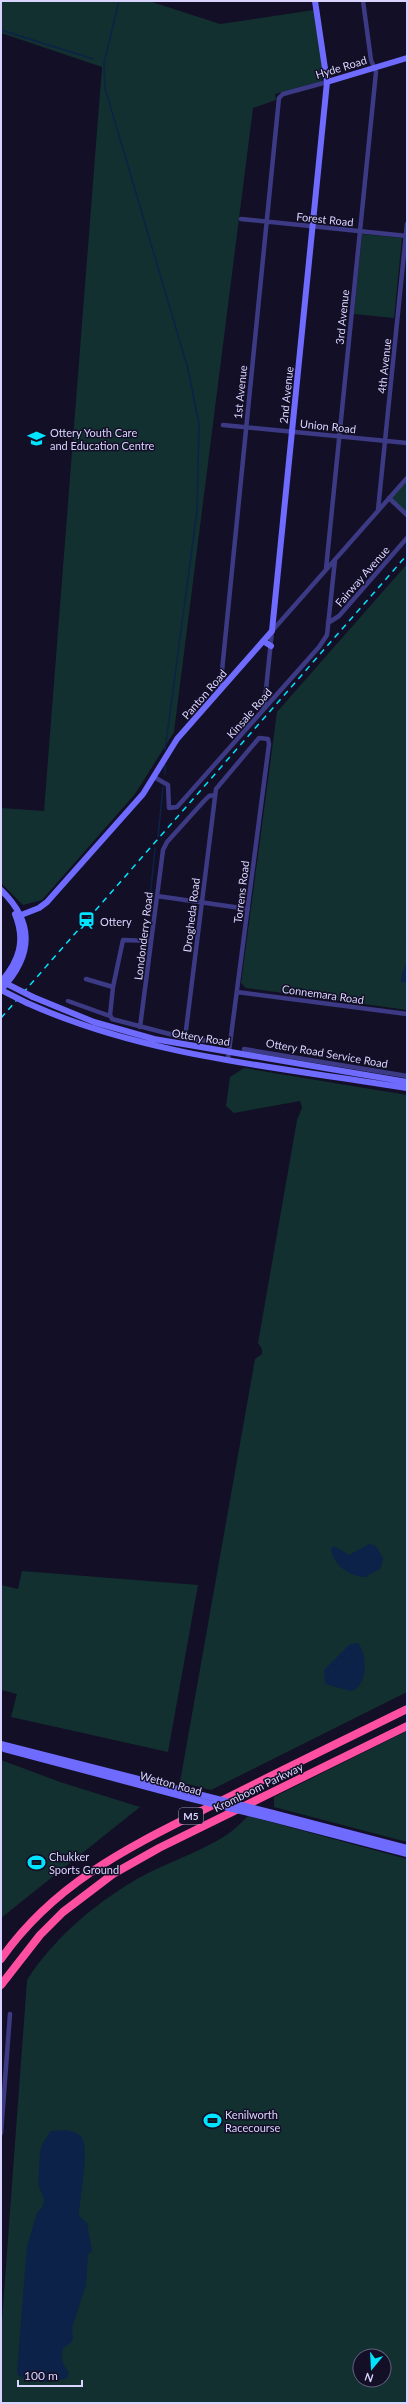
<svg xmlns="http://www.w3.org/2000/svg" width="408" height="2404" font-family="Lato,sans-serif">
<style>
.green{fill:#12302f;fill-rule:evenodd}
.water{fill:#0c2248}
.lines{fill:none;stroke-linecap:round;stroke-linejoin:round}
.stream{stroke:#0c2248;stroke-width:1.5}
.street{stroke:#3d3a85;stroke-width:4.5}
.secondary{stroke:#6f6bff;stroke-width:6}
.highway{stroke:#ff4fa3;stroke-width:8}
.rail{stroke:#00e5ff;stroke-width:1.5;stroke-dasharray:6 5;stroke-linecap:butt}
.secondary-bridge{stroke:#6f6bff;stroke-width:6}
.labels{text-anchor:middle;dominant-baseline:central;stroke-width:3;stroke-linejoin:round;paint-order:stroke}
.shield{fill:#130f26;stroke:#9e99be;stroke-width:1}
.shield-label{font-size:10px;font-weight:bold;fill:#d9d4ff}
.street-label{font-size:11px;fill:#d9d4ff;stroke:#130f26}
.poi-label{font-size:11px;fill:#d9d4ff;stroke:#130f26;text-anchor:start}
</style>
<rect width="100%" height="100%" fill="#130f26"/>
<path class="green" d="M1,1H149L220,24L314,10L324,76L321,81L275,94L276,100L253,108L174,732L135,794L42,900L23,905L1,883V808L44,811L102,67L1,33Z
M362,234L402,238L394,318L354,314Z
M407,478V515L389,498Z
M407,564V1010L246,988L241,983L277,712Z
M244,1068L407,1095V1692L211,1790L180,1782L255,1359L262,1354V1349L258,1343L297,1120L302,1108L300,1101L234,1113L226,1106L230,1077Z
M22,1571L198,1585L168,1752L11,1717L17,1694L1,1690V1585L18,1589Z
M407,1731V1842L274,1807V1797Z
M1,1760L60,1782L140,1807L1,1918Z
M248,1816L407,1859V2403H1V2334L27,1980C55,1936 100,1899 146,1874C172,1861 201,1851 225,1836C233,1831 241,1823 248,1816ZM360,2356H384V2380H360Z"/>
<path class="water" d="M407,933V983L401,982C401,974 404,970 406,963C408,955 404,944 407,933Z
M369,1544L376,1546L383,1558L381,1568L366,1577C350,1577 333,1565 331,1549L334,1546L349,1555Z
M358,1643C368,1655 368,1686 351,1691L325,1684L324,1670L350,1644Z
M65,2130C71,2131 78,2132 82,2138C90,2150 79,2201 79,2216L87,2223L92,2251L88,2255L86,2285L72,2328L73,2337L72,2342L63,2348C60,2360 63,2364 69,2373L67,2378C53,2383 31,2384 18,2375L17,2371L27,2246L37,2213L43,2206L44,2199L38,2184L40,2153L42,2144L51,2131Z"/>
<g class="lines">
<path class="stream" d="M119,1L104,63L105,88L188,369L199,424L197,511L165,750
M1,30L93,59
M165,765V774
M158,837L163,787
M149,909L155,848"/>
<path class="street" d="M241,219L407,236
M223,425L407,443
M389,498L407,515
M378,510L407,224
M326,569L376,72L371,60L363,1
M328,623L339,616L407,538
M220,691L279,98L283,94L327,82
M264,709L272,631L407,478
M154,777L168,785L169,808L177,807L319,647L327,635L335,560
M157,896L248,909
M86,979L113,987L110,1015L112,1019L185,1038L216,1042
M113,987L123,940L151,941
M237,992L407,1014
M68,1001L110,1016
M140,1027L163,850L167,842L204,801L209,796L215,795
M185,1038L216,789L259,738L268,739L269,744L228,1059
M244,1049L407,1076
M1,2133L10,2014"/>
<path class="secondary" d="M327,82L407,58
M263,641L271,646
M1,890C36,924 32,957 1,990
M16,917L39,908L47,902L143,794L177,739L272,631L327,82L315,1
M1,982C19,961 26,941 15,914
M33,997L94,1022L154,1039L407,1082
M27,1003C147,1057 279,1067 407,1088
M1,1744L190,1792
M4,1749L188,1798
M273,1813L407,1848
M269,1818L407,1854"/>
<path class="highway" d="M1,1959C57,1879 136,1844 219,1802C282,1770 344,1740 407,1709
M1,1985L40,1935L63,1912L113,1874L159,1848L407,1726"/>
<path class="rail" d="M1,1018L407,555"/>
<path class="secondary-bridge" d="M1,981L33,997
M1,990L27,1003
M190,1792L273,1813
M188,1798L269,1818"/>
</g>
<defs>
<symbol id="school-bare" viewBox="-9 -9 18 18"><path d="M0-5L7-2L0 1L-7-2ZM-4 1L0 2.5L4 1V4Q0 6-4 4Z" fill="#00e5ff" stroke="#130f26" stroke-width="2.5" paint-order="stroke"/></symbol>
<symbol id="station-bare" viewBox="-9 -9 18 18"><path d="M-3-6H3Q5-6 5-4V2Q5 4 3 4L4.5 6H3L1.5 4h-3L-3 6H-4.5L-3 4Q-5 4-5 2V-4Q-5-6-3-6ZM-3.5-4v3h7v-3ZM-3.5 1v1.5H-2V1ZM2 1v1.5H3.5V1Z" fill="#00e5ff" stroke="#130f26" stroke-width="2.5" paint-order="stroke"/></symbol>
<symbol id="stadium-bare" viewBox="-9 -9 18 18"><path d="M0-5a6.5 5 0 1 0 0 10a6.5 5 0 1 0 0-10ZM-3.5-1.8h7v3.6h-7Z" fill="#00e5ff" stroke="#130f26" stroke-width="2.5" paint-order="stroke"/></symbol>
</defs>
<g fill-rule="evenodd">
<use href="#school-bare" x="24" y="426" width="25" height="25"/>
<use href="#station-bare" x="74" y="908" width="25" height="25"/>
<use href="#stadium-bare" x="24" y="1850" width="25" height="25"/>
<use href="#stadium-bare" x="200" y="2108" width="25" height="25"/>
</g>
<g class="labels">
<rect class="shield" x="179" y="1808" width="24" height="16" rx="3"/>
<g class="shield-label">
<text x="191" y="1816">M5</text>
</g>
<g class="street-label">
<text transform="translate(341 67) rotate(-17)">Hyde Road</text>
<text transform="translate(325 219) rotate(6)">Forest Road</text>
<text transform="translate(342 317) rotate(-84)">3rd Avenue</text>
<text transform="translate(384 366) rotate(-84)">4th Avenue</text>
<text transform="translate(240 392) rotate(-84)">1st Avenue</text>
<text transform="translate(286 395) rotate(-84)">2nd Avenue</text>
<text transform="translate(328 426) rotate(6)">Union Road</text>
<text transform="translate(362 576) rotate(-49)">Fairway Avenue</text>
<text transform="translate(204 694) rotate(-49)">Panton Road</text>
<text transform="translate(249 713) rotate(-49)">Kinsale Road</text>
<text transform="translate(241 892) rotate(-83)">Torrens Road</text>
<text transform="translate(191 915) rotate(-83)">Drogheda Road</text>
<text transform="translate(143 936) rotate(-83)">Londonderry Road</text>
<text transform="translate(323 994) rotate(8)">Connemara Road</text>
<text transform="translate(201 1037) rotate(9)">Ottery Road</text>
<text transform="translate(327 1053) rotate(10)">Ottery Road Service Road</text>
<text transform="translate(171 1783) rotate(15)">Wetton Road</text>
<text transform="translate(258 1787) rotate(-26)">Kromboom Parkway</text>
</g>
<g class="poi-label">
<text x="50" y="432">Ottery Youth Care<tspan x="50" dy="13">and Education Centre</tspan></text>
<text x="100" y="921">Ottery</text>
<text x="49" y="1856">Chukker<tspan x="49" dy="13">Sports Ground</tspan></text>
<text x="225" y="2114">Kenilworth<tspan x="225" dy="13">Racecourse</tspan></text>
</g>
</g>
<rect width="408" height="2404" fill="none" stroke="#d9d4ff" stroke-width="4"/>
<g transform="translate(372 2368) rotate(198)"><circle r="19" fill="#130f26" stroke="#625e7d"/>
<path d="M0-3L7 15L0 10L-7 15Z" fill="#00e5ff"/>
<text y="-6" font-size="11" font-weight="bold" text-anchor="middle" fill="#d9d4ff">N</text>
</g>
<path d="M18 2380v6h64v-6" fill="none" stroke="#d9d4ff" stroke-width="2"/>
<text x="24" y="2380" font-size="12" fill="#d9d4ff" stroke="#130f26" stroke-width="3" paint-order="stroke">100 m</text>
</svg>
